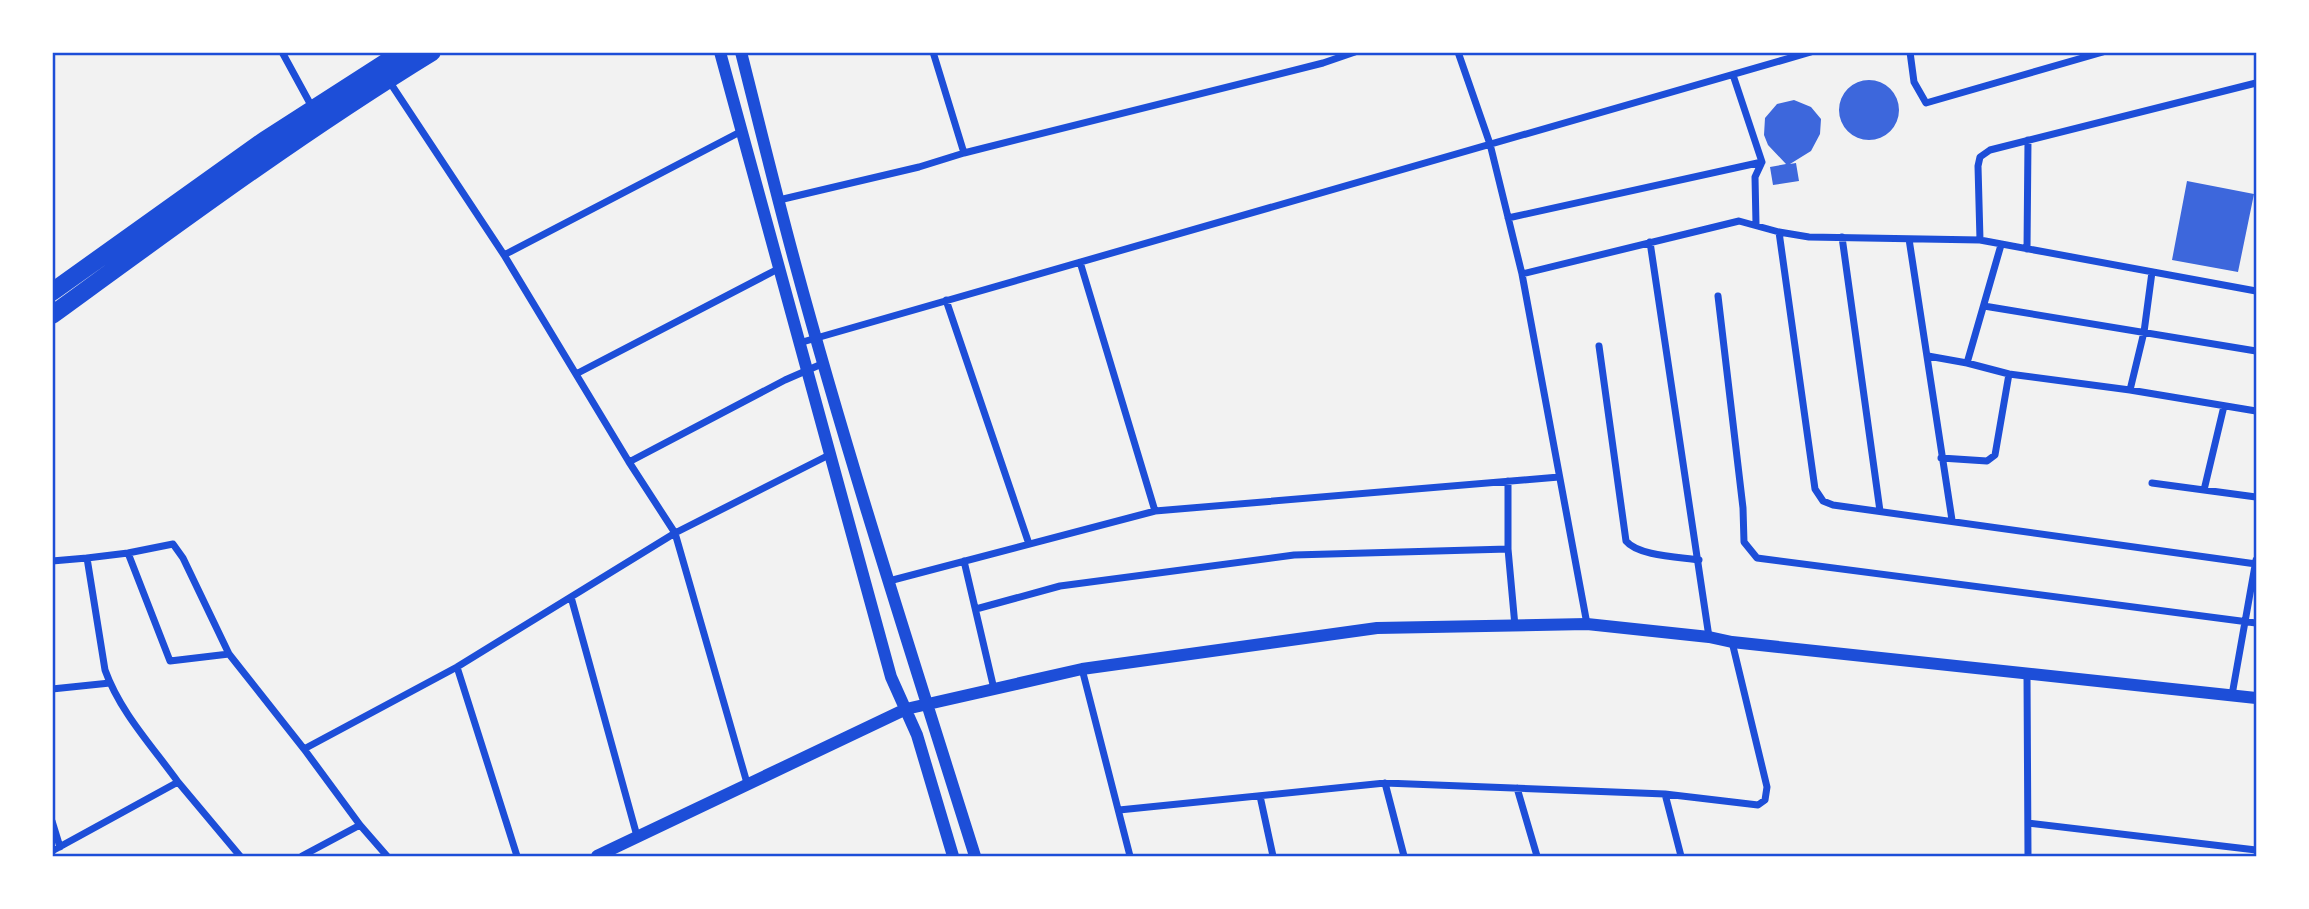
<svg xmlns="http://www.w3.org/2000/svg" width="2309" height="909" font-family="'DejaVu Sans',sans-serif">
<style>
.building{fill:#3d67dc}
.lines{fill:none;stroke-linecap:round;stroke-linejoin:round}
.minor{stroke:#1d4ed8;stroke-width:7}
.tertiary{stroke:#1d4ed8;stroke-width:12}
.trunk{stroke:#1d4ed8;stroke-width:18}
.neatline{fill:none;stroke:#1d4ed8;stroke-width:2.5}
</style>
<rect width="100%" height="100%" fill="#f2f2f2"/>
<path class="building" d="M1839 110a30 30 0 1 1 60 0a30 30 0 1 1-60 0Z
M1794,100L1811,107L1821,119L1820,134L1811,151L1790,164L1796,163L1799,181L1773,185L1770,167L1786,164L1768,145L1764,135L1765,118L1777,104Z
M2187,181L2254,194L2238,272L2172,260Z"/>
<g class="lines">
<path class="minor" d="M282,52L312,107
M933,52L964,153
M1458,52L1490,144L1522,274L1587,624
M1910,52L1914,82L1926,103L2103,52
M1733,75L1762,162L1755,177L1756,224
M389,81L504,255L629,462L675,533L747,783
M779,200L919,167L964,153L1323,63L1355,52
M1508,218L1762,162
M1779,232L1815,489L1823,501L1833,505L2256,564
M1842,237L1880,511
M1909,239L1952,520
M1980,240L1978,166L1980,157L1990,150L2256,83
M1650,242L1709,637
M2027,249L2028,140
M504,255L740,132
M1080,262L1155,511
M1522,274L1739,221L1779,232L1809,237L1980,240L2256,291
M1718,296L1743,508L1744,542L1757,558L2256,623
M946,300L1029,544
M1984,306L2256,351
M799,343L1811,52
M1599,346L1626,541C1638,556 1680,557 1699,560
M1928,356L1967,363L2009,374L2130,390L2256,411
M1967,363L2001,245
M576,374L778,269
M2130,390L2144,332L2152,272
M1941,458L1987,461L1995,455L2009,374
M629,462L785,380L824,363
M1508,481V549L1515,626
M2152,483L2256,497
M2204,490L2224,406
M128,553L170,661L229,654
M87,558L128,553L173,544L183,558L229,654L304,749
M52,561L87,558L105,670C120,712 152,746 178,782L52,851
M964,561L994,689
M889,581L1155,511L1559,477
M571,597L637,836
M976,609L1060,586L1294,555L1508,549
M457,667L517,856
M1082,669L1130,856
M2027,675L2028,856
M52,689L110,683
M2232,695L2256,560
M178,782L240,856
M1385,783L1404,856
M1517,788L1537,856
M1665,794L1681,856
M1260,796L1273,856
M1119,810L1385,783L1665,794L1758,805L1765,800L1767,787L1732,642
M52,821L60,847
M2028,823L2256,850
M302,856L360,825
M387,856L360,825L304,749L457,667L675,533L829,455"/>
<path class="tertiary" d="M720,52L891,677L917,735L953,856
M741,52C759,123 776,193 795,263C849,462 913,659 975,856
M597,856L906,709L1082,669L1377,628L1587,624L1709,637L1732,642L2256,698"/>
<path class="trunk" d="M52,292L265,140L402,52
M52,315C177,224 300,133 432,52"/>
</g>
<rect width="2309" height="909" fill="none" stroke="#ffffff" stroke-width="108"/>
<rect x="54" y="54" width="2201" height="801" class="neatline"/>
</svg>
